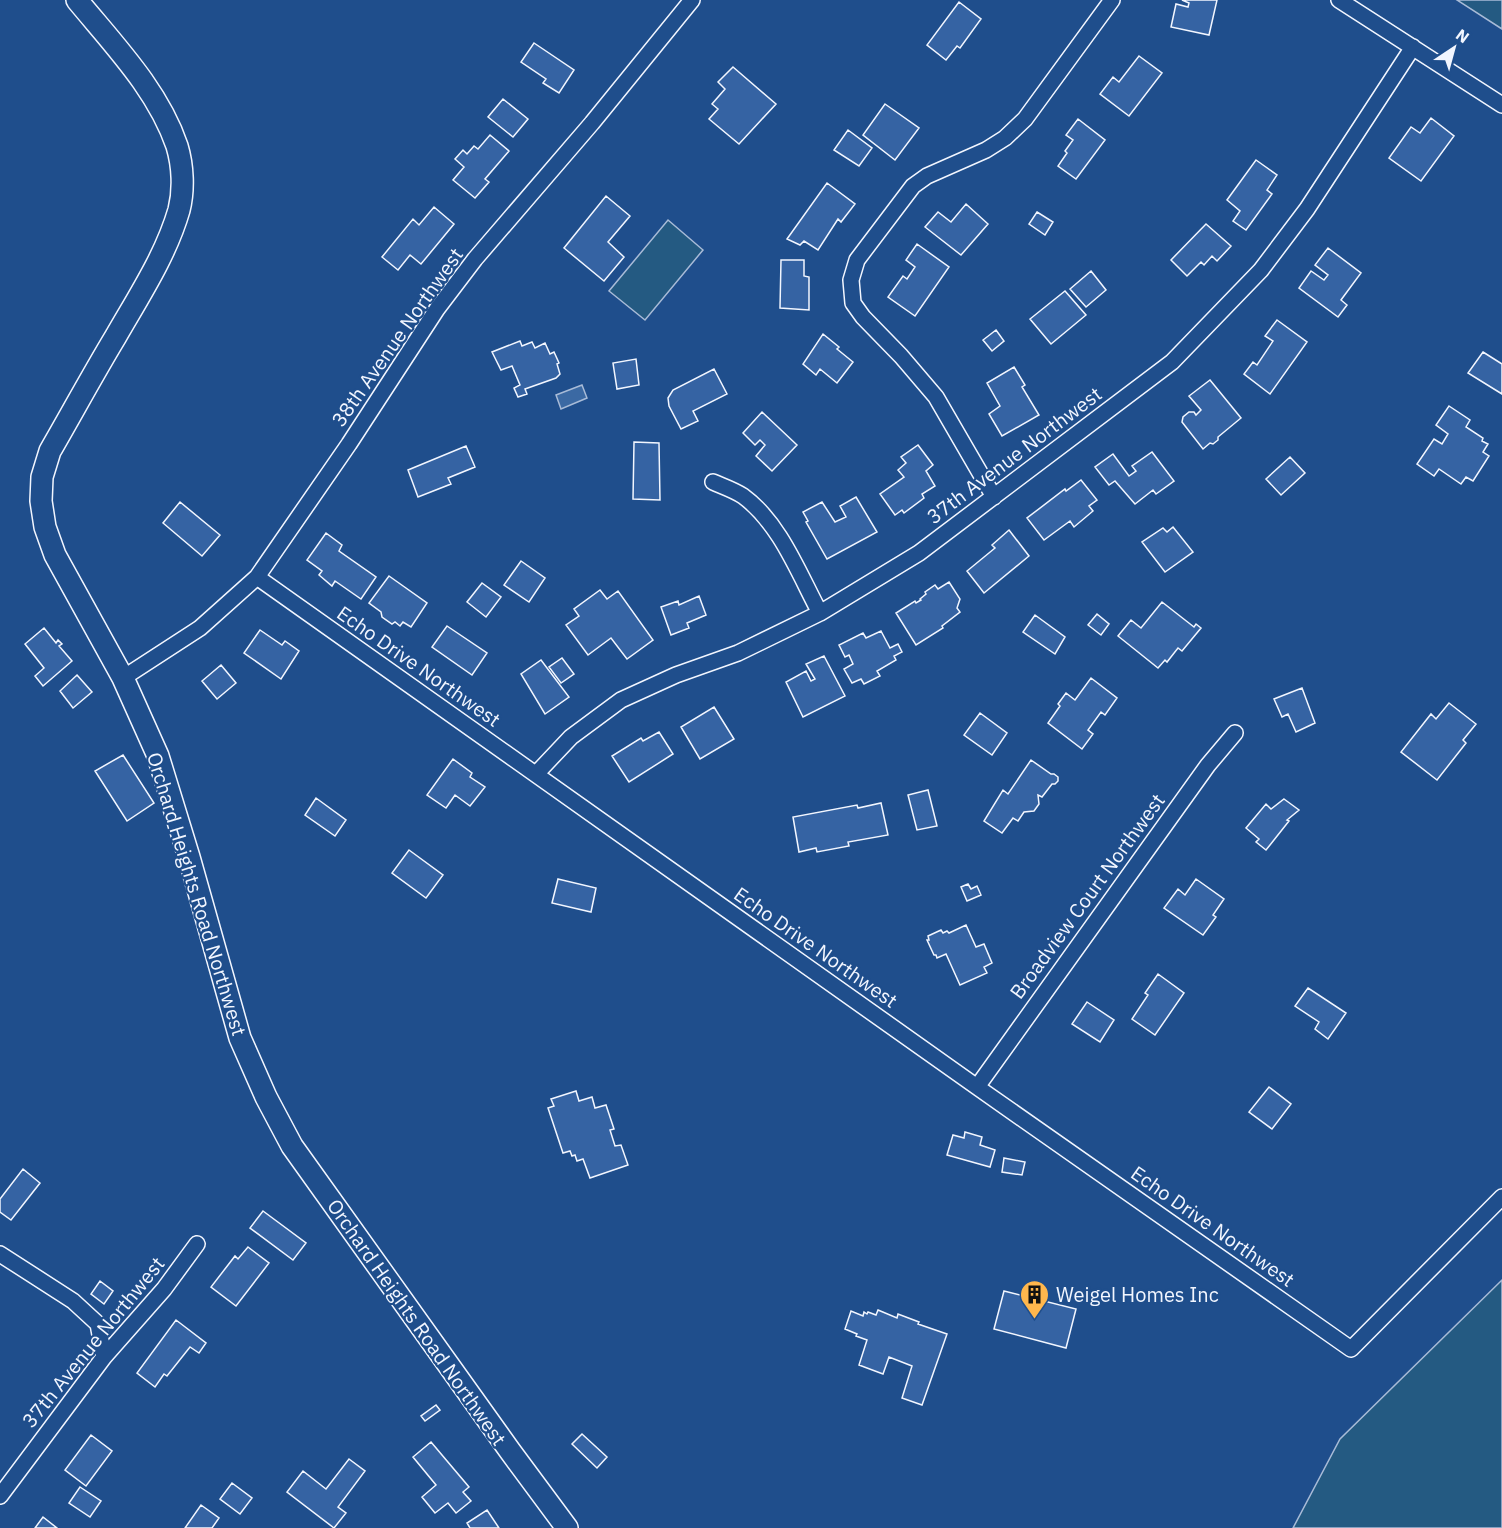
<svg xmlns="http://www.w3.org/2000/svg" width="1502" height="1528" font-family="'IBM Plex Sans',sans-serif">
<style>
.green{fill:#245a82;stroke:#a8bbd7;stroke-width:1.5}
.water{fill:#3b69a3;stroke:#a8bbd7;stroke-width:1.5}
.building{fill:#3563a3;stroke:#f2f6ff;stroke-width:1.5}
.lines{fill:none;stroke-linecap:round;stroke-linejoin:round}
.street-casing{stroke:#f2f6ff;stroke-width:18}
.secondary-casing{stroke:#f2f6ff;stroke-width:24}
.street{stroke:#1f4e8c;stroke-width:15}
.secondary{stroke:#1f4e8c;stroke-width:21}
.labels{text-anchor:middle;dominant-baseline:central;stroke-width:4.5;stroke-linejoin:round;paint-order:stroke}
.street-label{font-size:20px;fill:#f2f6ff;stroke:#1f4e8c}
.poi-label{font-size:20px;fill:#f2f6ff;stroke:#1f4e8c;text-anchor:start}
</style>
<rect width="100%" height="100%" fill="#1f4e8c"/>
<path class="green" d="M1457,0H1502V29Z
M668,220L703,250L645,320L609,291Z
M1502,1280V1528H1293L1340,1439Z"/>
<path class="water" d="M582,385L587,398L561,409L556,395Z"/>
<path class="building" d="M1182,0H1217L1209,35L1171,27L1176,4L1188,7L1189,3Z
M959,2L981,19L960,48L957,46L946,60L927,45Z
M534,43L574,70L559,93L543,83L546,79L521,62Z
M1139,56L1162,73L1129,116L1100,94L1113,77L1119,82Z
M733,67L776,104L739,144L709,119L718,109L712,104L725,89L718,82Z
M503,99L528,119L513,137L488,117Z
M885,104L919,128L895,160L863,135Z
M1431,118L1454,136L1421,181L1389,158L1411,127L1420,133Z
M1078,119L1105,140L1076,179L1058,166L1067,153L1065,151L1073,140L1066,135Z
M848,130L872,148L859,166L834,150Z
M490,135L509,151L485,179L489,182L475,198L453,180L464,167L455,159L463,150L467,154L474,146L478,149Z
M1256,160L1277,175L1267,190L1272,194L1246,230L1233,221L1240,211L1227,200Z
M827,183L855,204L841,222L838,219L818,250L804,241L800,245L787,239Z
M606,196L630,216L608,242L624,257L604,281L564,248Z
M966,204L988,224L961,255L925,227L938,212L951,222Z
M434,207L454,224L421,264L410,255L398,270L382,257L413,219L419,225Z
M1037,212L1053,222L1045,235L1029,224Z
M1206,224L1231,246L1217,261L1212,256L1204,265L1201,262L1187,276L1171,260Z
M917,244L949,267L915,316L888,297L903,276L907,279L915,267L906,260Z
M1328,248L1361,273L1341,300L1347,305L1338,317L1299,288L1311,271L1324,280L1328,275L1315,265Z
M781,260H804V276L809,277V310L780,308Z
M1091,271L1106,290L1086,307L1070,289Z
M1065,291L1086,315L1051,344L1030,319Z
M1277,320L1307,342L1270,394L1244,374L1253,362L1257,365L1273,341L1265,336Z
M996,330L1004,341L992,351L983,340Z
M823,334L839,347L837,349L853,362L837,383L820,369L816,375L803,364Z
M520,341L522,346L532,342L535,348L545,343L550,354L554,352L559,363L557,364L560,374L556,378L525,389L527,394L518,397L514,388L520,385L512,366L501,370L492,352Z
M1483,352L1502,364V394L1468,373Z
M636,359L639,385L617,389L613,363Z
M1014,367L1025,385L1022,387L1039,415L1002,436L989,414L1000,406L987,383Z
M714,369L727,394L693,411L698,421L681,429L669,406L668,398L673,390Z
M1210,380L1241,418L1218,437V440L1213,444L1210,443L1203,449L1182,422L1183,417L1189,412H1194L1196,415L1201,410L1189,396Z
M1449,406L1470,420L1466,427L1483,438L1482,441L1488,444L1483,452L1489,456L1473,481L1466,477L1461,484L1439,469L1434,476L1417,464L1434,439L1442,444L1448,434L1436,425Z
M762,412L797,445L772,471L756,456L765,445L760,440L755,445L743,433Z
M634,442L659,443L660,500L633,499Z
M918,445L933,465L926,471L935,486L922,494L924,498L904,513L902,510L895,515L880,494L904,477L898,470L906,463L901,457Z
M466,446L475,467L448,478L451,484L418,497L408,470Z
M1152,452L1174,481L1156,494L1153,490L1135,504L1115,481L1109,485L1095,467L1113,454L1129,476L1136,471L1132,466Z
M1290,457L1305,473L1281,495L1266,479Z
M1081,480L1097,500L1089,506L1093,511L1074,527L1070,521L1044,540L1027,518L1065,489L1066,491Z
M856,497L877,532L827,559L806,522L808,521L803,512L822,502L835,522L846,517L840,506Z
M180,502L220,535L202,556L163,523Z
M1173,527L1193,552L1165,572L1142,542L1163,528L1167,532Z
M1009,530L1029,556L984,593L967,571L995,548L992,545Z
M326,533L342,545L339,551L376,577L361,599L335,581L332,586L319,575L322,571L307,560Z
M521,561L545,578L529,602L504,585Z
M389,576L427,603L411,627L403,622L400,626L395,622L392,624L382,617L381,612L369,603Z
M949,582L960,599L957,608L960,612L942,626L943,628L916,645L896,613L915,601L916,603L921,600L920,599L926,594L925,592L935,585L938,589Z
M482,583L501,597L486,617L467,602Z
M600,590L607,599L618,591L653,640L627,659L611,638L588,655L566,625L579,616L574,609Z
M699,596L706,615L687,623L689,628L671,635L661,607L678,601L679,605Z
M1162,602L1194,627L1196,624L1201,628L1182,651L1178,648L1167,662L1165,660L1158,668L1118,636L1131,620L1141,628Z
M1097,614L1109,624L1101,635L1088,625Z
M1035,615L1065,637L1055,654L1023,632Z
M447,626L487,653L472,675L432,647Z
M44,628L56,643L58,640L62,644L59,646L72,661L43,686L35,676L44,668L25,644Z
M260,630L282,645L285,641L299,651L281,679L244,653Z
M881,631L890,648L898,644L902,652L894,656L896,660L877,671L880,676L864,684L861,679L852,683L844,669L853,664L849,655L845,657L839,645L863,633L866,638Z
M824,656L845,696L803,717L786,682L806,671L811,681L815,679L806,664Z
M562,658L574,674L561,683L549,667Z
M541,660L569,697L545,714L521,674Z
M221,665L236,683L217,699L202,681Z
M77,675L92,692L73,708L60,691Z
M1091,678L1117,698L1105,715L1101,712L1088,730L1093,734L1082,749L1048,723L1060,706L1058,704L1066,693L1075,700Z
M1302,688L1315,723L1296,732L1288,714L1282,717L1274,699Z
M1449,703L1476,724L1463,740L1466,743L1437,780L1401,752L1431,714L1436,719Z
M714,707L734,739L700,759L681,727Z
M980,713L1007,733L992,755L964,735Z
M659,732L673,754L629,782L612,756L641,738L643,741Z
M123,755L154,803L127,821L95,771Z
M453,759L472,773L470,777L485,787L470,806L455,795L446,808L427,795Z
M1031,760L1051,774H1054L1058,777V781L1055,784H1052L1042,797L1038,795L1039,804L1034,811L1024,812L1018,821L1013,818L1002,833L984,821L1003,790L1008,794Z
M928,790L937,826L917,830L908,795Z
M316,798L346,820L335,836L305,815Z
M1284,799L1299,810L1287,820L1289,821L1266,850L1256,842L1259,839L1246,828L1266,804L1271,809Z
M881,803L888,835L848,842L849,846L817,852L816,848L799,852L793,817L857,805L858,808Z
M409,850L443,875L426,898L392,873Z
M558,879L596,888L591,912L552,903Z
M1196,879L1224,899L1213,915L1216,917L1203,935L1164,908L1178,889L1185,895Z
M968,884L971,889L977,886L981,895L967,901L961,887Z
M966,925L976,947L984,944L992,963L984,967L987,973L960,985L946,954L937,958L936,955H934L927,940H929L928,936L941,930L943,933L947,931L949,933Z
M1158,974L1184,993L1155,1035L1132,1019L1148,995L1145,993Z
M1308,988L1346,1013L1328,1039L1315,1029L1319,1022L1295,1006Z
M1087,1002L1114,1020L1100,1042L1072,1024Z
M1269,1087L1291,1104L1272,1129L1249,1112Z
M576,1091L579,1101L592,1097L595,1108L606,1105L614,1129L610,1130L615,1146L621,1145L628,1165L590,1178L583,1159L577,1161L575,1155L572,1156L570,1151L563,1153L548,1108L554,1106L551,1099Z
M965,1132L982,1137L980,1145L995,1150L990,1167L947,1155L953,1135L964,1138Z
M1004,1158L1025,1162L1022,1175L1002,1172Z
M23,1169L40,1183L11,1220L0,1212V1199Z
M263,1211L306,1243L293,1260L250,1228Z
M248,1247L269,1263L236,1306L211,1287L235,1256L238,1259Z
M100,1281L113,1291L104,1304L91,1294Z
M1004,1291L1076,1309L1066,1348L994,1329Z
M878,1310L897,1318L898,1314L919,1322L918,1324L947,1334L922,1405L902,1398L912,1366L889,1357L883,1374L859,1365L867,1340L856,1336L857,1334L845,1329L851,1311L863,1316L864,1312L867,1314L868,1312L876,1315Z
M176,1320L206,1343L199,1353L190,1347L167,1376L164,1374L155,1387L137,1373Z
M436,1405L440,1410L425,1421L421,1416Z
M582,1434L607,1457L597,1468L572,1444Z
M91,1435L112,1451L86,1486L65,1470Z
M431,1442L469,1487L463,1492L471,1501L456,1513L448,1503L435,1513L422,1497L436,1485L413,1457Z
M349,1459L365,1471L338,1507L346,1513L334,1528L287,1492L303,1471L326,1489Z
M232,1483L252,1498L240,1514L220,1499Z
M80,1487L101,1501L90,1517L69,1503Z
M201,1505L219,1518L212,1528H185Z
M487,1510L499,1528H470L467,1523Z
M43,1517L57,1528H35Z"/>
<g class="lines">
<defs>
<path id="street" d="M1339,0L1502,105
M713,482C722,486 734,490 743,496C780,523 799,574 820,613
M994,497L936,397L901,356L863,317L853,303L851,280L857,260L913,186L927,176L986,150L1005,138L1025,119L1112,0
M257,577L977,1087L1351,1349L1502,1197
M123,678L200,628L257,577L349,444L437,309L475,259L592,123L692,0
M536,774L571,737L621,700L676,675L738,653L820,613L919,553L1172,362L1261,270L1307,209L1413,47
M977,1087L1208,765L1235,733
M0,1254L73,1301L98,1324L104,1357
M0,1496L104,1357L164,1289L197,1244"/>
<path id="secondary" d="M77,0C114,45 158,90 177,146C183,166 184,190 179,210C166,255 139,296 116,336C93,374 72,413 50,451L42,477L41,501L45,527L55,555L123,678L158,756L189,857L240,1038L266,1097L292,1146L510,1451L567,1528"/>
</defs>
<use href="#street" class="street-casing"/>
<use href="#secondary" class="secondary-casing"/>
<use href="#street" class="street"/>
<use href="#secondary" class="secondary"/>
</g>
<defs>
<symbol id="building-pin" viewBox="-11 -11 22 30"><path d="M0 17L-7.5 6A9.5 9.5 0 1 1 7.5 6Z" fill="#ffb74d" stroke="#1f4e8c"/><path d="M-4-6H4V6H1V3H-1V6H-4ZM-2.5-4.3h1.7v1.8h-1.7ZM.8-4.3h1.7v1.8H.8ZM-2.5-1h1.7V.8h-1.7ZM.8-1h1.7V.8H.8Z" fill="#111"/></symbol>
</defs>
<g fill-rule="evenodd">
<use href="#building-pin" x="1018" y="1278" width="33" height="45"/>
</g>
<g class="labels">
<g class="street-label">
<text transform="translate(397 337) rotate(-55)">38th Avenue Northwest</text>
<text transform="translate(1014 455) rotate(-37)">37th Avenue Northwest</text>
<text transform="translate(419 666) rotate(35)">Echo Drive Northwest</text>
<text transform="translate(197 894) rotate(73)">Orchard Heights Road Northwest</text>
<text transform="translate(1087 896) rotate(-54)">Broadview Court Northwest</text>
<text transform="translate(816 947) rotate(35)">Echo Drive Northwest</text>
<text transform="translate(1213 1226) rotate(35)">Echo Drive Northwest</text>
<text transform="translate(417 1322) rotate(55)">Orchard Heights Road Northwest</text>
<text transform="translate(93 1342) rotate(-51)">37th Avenue Northwest</text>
</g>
<g class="poi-label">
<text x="1056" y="1294">Weigel Homes Inc</text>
</g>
</g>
<g transform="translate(1454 48) rotate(36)" stroke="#1f4e8c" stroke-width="4.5" paint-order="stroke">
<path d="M0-4.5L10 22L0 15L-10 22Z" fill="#f2f6ff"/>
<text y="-9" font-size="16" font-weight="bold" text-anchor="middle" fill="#f2f6ff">N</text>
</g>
</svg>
